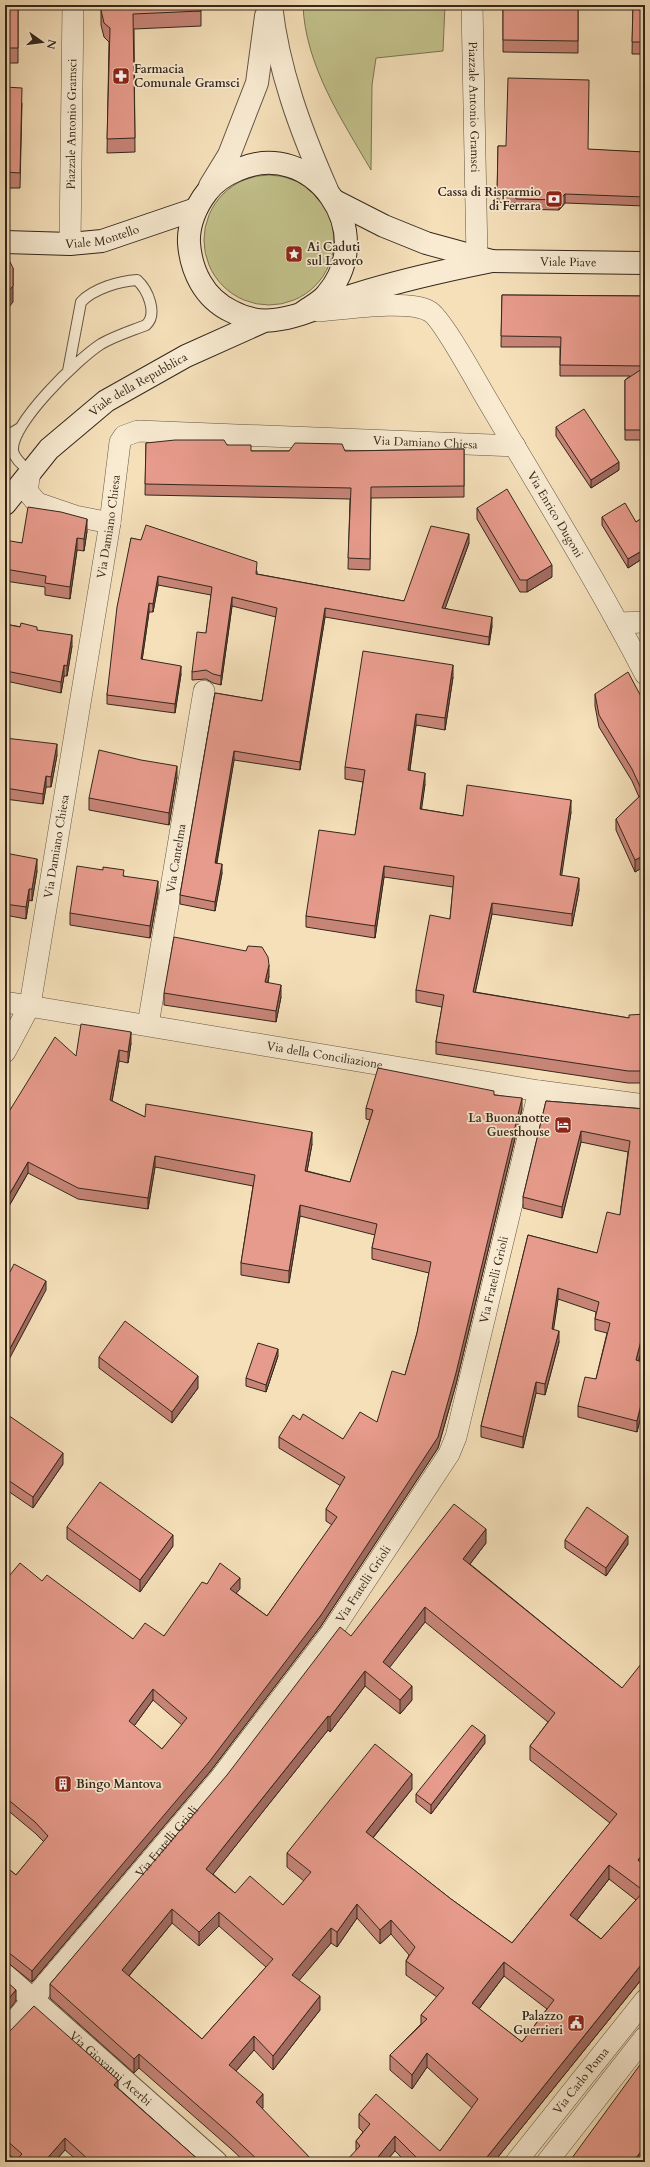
<svg xmlns="http://www.w3.org/2000/svg" width="650" height="2167" font-family="Cardo,serif">
<style>
.green{fill:#c2c18b;stroke:#7b7453}
.lines{fill:none;stroke-linecap:round;stroke-linejoin:round}
.service-casing{stroke:#645543;stroke-width:12}
.minor-casing{stroke:#645543;stroke-width:22}
.tertiary-casing{stroke:#645543;stroke-width:24}
.secondary-casing{stroke:#34271b;stroke-width:24}
.service{stroke:#f8ebd2;stroke-width:10}
.minor{stroke:#f8ebd2;stroke-width:21}
.tertiary{stroke:#f8ebd2;stroke-width:22}
.secondary{stroke:#f8ebd2;stroke-width:22}
.wall{fill:#c78578;stroke:#34271b;fill-rule:evenodd}
.shaded-wall{fill:#a26c62;stroke:#34271b}
.building{fill:#e79b8c;stroke:#34271b;fill-rule:evenodd}
.labels{text-anchor:middle;dominant-baseline:central;stroke-width:3.5;stroke-linejoin:round;paint-order:stroke}
.poi-label{font-size:12px;font-weight:bold;fill:#34271b;stroke:#f8ebd2;text-anchor:start}
.street-label{font-size:12px;fill:#34271b;stroke:#f8ebd2}
</style>
<rect width="100%" height="100%" fill="#f5e0ba"/>
<filter id="stains"><feTurbulence type="fractalNoise" baseFrequency=".005" numOctaves="4"/><feColorMatrix values="0 0 0 0 .2 0 0 0 0 .09 0 0 0 0 .02 0 0 0 .5 -.17"/></filter>
<radialGradient id="worn" r=".72"><stop offset=".6" stop-color="#630" stop-opacity="0"/><stop offset="1" stop-color="#630" stop-opacity=".3"/></radialGradient>
<path class="green" d="M303,5H445L443,51L376,58L372,85L371,170C342,120 305,65 303,5Z
M204 240a65 65 0 1 1 130 0a65 65 0 1 1-130 0Z"/>
<g class="lines">
<defs>
<path id="service" d="M5,437L20,428
M30,472C24,466 15,460 13,451C10,424 79,358 101,344C115,336 131,331 146,325C158,314 148,290 137,280C119,281 93,289 81,302L68,371"/>
<g id="minor">
<path id="s1" d="M472,5L477,257"/>
<path id="s2" d="M70,244L73,5"/>
<path id="s3" d="M319,311C344,309 408,299 429,311C440,316 474,377 482,391C537,485 595,577 645,674"/>
<path d="M30,472L27,491L37,503L75,516L110,523"/>
<path d="M618,623L645,622"/>
<path id="s4" d="M5,1002L539,1091L645,1105"/>
<path id="s5" d="M148,1025L204,691"/>
<path id="s6" d="M5,1052L30,1005L110,523L120,442L124,436L138,431L515,446"/>
<path id="s7" d="M5,2032L218,1781L331,1633L449,1454L456,1437L539,1091"/>
<path id="s8" d="M516,2162L645,2000"/>
<path d="M547,2162L645,2037"/>
</g>
<g id="tertiary">
<path d="M271,5C278,70 301,131 327,190"/>
<path d="M210,186L229,155L257,83L266,16"/>
<path id="s9" d="M5,1975L216,2162"/>
</g>
<g id="secondary">
<path id="s10" d="M335,201L384,226L426,243L492,261L645,263"/>
<path id="s11" d="M5,242L70,244L102,241L196,209"/>
<path d="M302,313C310,307 321,302 327,294C380,232 313,136 237,170C225,175 215,181 207,192C196,206 188,225 189,243C191,271 204,298 231,311C244,318 259,322 274,320C302,317 330,302 357,294C402,280 447,270 492,261"/>
<path id="s12" d="M5,504L49,449L106,401L186,356L264,321"/>
</g>
</defs>
<use href="#service" class="service-casing"/>
<use href="#minor" class="minor-casing"/>
<use href="#tertiary" class="tertiary-casing"/>
<use href="#secondary" class="secondary-casing"/>
<use href="#service" class="service"/>
<use href="#minor" class="minor"/>
<use href="#tertiary" class="tertiary"/>
<use href="#secondary" class="secondary"/>
</g>
<path class="wall" d="M5,5H18V63H5Z
M503,5H578V53L503,52Z
M633,5H645V54H632Z
M101,10L201,11V26L134,29L135,152L107,153L109,42L104,37L101,25Z
M5,87L22,103L20,188H5Z
M645,95V206L565,203L559,210L516,209V203L497,202L498,146L644,152Z
M502,295L645,296V440H625V380L630,376H560V347H501Z
M556,427L619,470L591,488L556,436Z
M146,443L227,445L251,451H345L464,449V497L371,498L370,570L348,569L350,499L145,495Z
M477,508L552,577L527,592H520L477,519Z
M645,516V557L628,568L602,525V517L636,522Z
M87,531L84,551L77,550L70,599L45,595V587L5,581V542L22,543Z
M131,538L257,571V574L404,601L469,543L445,608L492,626L489,645L325,617L300,770L234,760L217,863L222,873L215,911L180,904V895L215,693L262,701L276,617L232,606L221,685L213,683L206,679L192,680V672L206,633L211,595L158,585L153,612H149L142,660L181,674L175,713L107,704V695Z
M5,624L37,630L72,646L67,676H64L61,693L6,681Z
M453,677L445,730L416,725L410,770L425,784L421,809L463,816L571,812L561,875L579,890L572,926L492,914L475,992L629,1018L645,1014V1083H628L436,1054V1042L442,1007L416,1002V990L450,919L453,887L384,877L375,938L306,927V916L355,835L363,782L345,779V767Z
M595,694L645,704V866L635,872L616,830V819L639,797L632,781L599,727L595,706Z
M5,738L57,755L51,787H46L43,804L5,799Z
M177,777L169,825L89,810V798Z
M5,853L37,871L32,901L29,900L26,919L5,915Z
M124,876L158,893L150,938L70,925V913Z
M269,976L268,983L281,997L276,1022L164,1005V993Z
M131,1043L128,1063L119,1061L112,1101L145,1117L312,1144L307,1171L350,1182L370,1120L366,1119V1108L494,1095L522,1109L456,1384L438,1448L321,1626L209,1773L32,1982L8,1963H5V1866L16,1875L44,1842L35,1833L5,1808V1581H42L133,1639L164,1636L207,1584L240,1589L236,1593L267,1616L332,1525L326,1521V1509L341,1486L279,1448V1437L300,1420L343,1439L377,1422L405,1375L417,1333L429,1273L372,1259V1248L375,1235L300,1216L289,1283L241,1275V1263L253,1186L155,1167L148,1209L78,1199L28,1173L5,1213V1115L10,1110L76,1056ZM153,1700L182,1725L162,1749L134,1726Z
M546,1101L645,1109V1336L639,1361L645,1363V1399L637,1432L578,1417V1406L596,1379L607,1333L595,1330V1319L596,1312L558,1299L553,1330L559,1342L545,1395L536,1393L523,1448L481,1437V1426L528,1235L597,1253L620,1215L628,1152L581,1142L562,1218L523,1208V1197Z
M278,1356L266,1392L246,1386V1378Z
M99,1357L198,1388L172,1423L99,1368Z
M5,1413L63,1464L33,1508L5,1489Z
M67,1527L173,1546L140,1592L67,1539Z
M565,1540L628,1544L606,1576L565,1548Z
M486,1543L470,1564L622,1688L645,1866V1975L494,2162H406L395,2151L385,2162H345L356,2151V2141L363,2132L359,2128V2114L440,2151L472,2108L427,2067L412,2089L390,2070V2055L421,2024V2015L437,1997L406,1975V1961L409,1955L391,1934L380,1944L357,1918L337,1947L331,1943L299,1980L320,2010L273,2070L254,2050L236,2071L263,2108L262,2109L314,2162H245L230,2148L139,2068L134,2073L50,1998V1984L351,1636ZM425,1622L548,1722L530,1746V1760L610,1823L512,1943L451,1899L373,1838L412,1789L287,1853V1867L304,1881L283,1905L235,1893L213,1874L328,1730L330,1732L365,1686L400,1714L412,1700L389,1667ZM609,1879L636,1900L601,1939L577,1920ZM172,1923L199,1946L219,1926L266,1967L202,2039L129,1976ZM504,1976L547,2009L522,2042L479,2009Z
M485,1743L431,1814L416,1802V1794Z
M5,2032L118,2088L201,2162H79L65,2150L54,2162H14L16,2160L5,2151Z"/>
<path class="shaded-wall" d="M565,194V203L559,210V200Z
M13,268V302L5,312V295Z
M619,462V470L591,488V480Z
M87,519V531L84,551V539Z
M469,534V543L442,617V608Z
M77,538V550L70,599V587Z
M645,549V557L628,568V559Z
M552,565V577L527,592V580Z
M158,576V585L153,612V604Z
M232,597V606L221,685V676Z
M149,603V612L141,668V659Z
M325,608V617L300,770V762Z
M492,617V626L489,645V637Z
M72,635V646L67,676V666Z
M64,665V676L61,693V682Z
M453,665V677L445,730V718Z
M181,666V674L175,713V704Z
M6,671V681L5,683V672Z
M416,714V725L408,782V770Z
M57,744V755L51,787V777Z
M234,751V760L215,871V863Z
M177,766V777L169,825V813Z
M425,773V784L420,821V809Z
M46,776V787L43,804V794Z
M571,800V812L560,887V875Z
M645,855V866L635,872V860Z
M37,859V871L32,901V889Z
M222,864V873L215,911V902Z
M384,866V877L375,938V926Z
M579,878V890L572,926V914Z
M158,881V893L150,938V926Z
M29,889V900L26,919V907Z
M492,903V914L473,1003V992Z
M269,965V976L265,994V982Z
M281,985V997L276,1022V1011Z
M131,1032V1043L128,1063V1052Z
M119,1050V1061L110,1112V1100Z
M522,1098V1109L456,1384L438,1448L321,1626L209,1773L32,1982V1971L321,1615Z
M581,1131V1142L562,1218V1207Z
M312,1132V1144L305,1182V1171Z
M155,1156V1167L148,1209V1198Z
M28,1162V1173L5,1213V1202Z
M300,1205V1216L289,1283V1271Z
M46,1281V1290L5,1367V1358Z
M558,1288V1299L552,1340V1329Z
M645,1325V1336L636,1371V1360Z
M559,1331V1342L545,1395V1384Z
M278,1349V1356L266,1392V1385Z
M198,1376V1388L172,1423V1412Z
M536,1382V1393L523,1448V1437Z
M645,1388V1399L637,1432V1421Z
M63,1453V1464L33,1508V1497Z
M486,1529V1543L463,1573V1559Z
M173,1535V1546L140,1592V1580Z
M628,1536V1544L606,1576V1568Z
M240,1578V1589L230,1600V1589Z
M425,1607V1622L383,1676V1662Z
M365,1671V1686L330,1732V1717Z
M412,1686V1700L400,1714V1700Z
M153,1689V1700L129,1733V1721Z
M328,1716V1730L206,1883V1869Z
M485,1735V1743L431,1814V1805Z
M412,1774V1789L366,1846V1832Z
M645,1851V1865L638,1874V1860Z
M609,1865V1879L570,1929V1915Z
M357,1904V1918L337,1947V1932Z
M172,1909V1923L122,1984V1970Z
M219,1912V1926L199,1946V1932Z
M391,1920V1934L380,1944V1930Z
M331,1928V1943L292,1989V1975Z
M645,1960V1975L494,2162H483Z
M504,1962V1976L472,2018V2003Z
M16,1990V2001L5,2015V2003Z
M320,1996V2010L273,2070V2056Z
M254,2036V2050L229,2079V2065Z
M427,2053V2067L412,2089V2075Z
M139,2054V2068L134,2073V2059Z
M118,2080V2092L114,2085Z
M263,2094V2108L256,2117V2102Z
M395,2136V2151L385,2162H374Z
M65,2138V2150L54,2162H44Z
M645,2146V2162H633Z
M126,2157V2162H122Z"/>
<path class="building" d="M5,5H18V48H5Z
M103,5H200L201,11L133,14L135,138L107,139L110,28L104,23L101,10Z
M503,5H578V41L503,40Z
M633,5H645V42H632Z
M508,78L589,80L588,149L644,152V95H645V197L565,194L559,200L516,199V194L497,193L498,146H506Z
M5,87L22,88L20,173L5,172Z
M5,259L9,260L13,268V286L5,295Z
M502,295L645,296V366L560,365L561,337L501,336Z
M645,367V430H625V380Z
M584,409L619,462L591,480L556,427Z
M175,440H224L227,445H251V451H289L295,443L342,444L345,451L464,449V486L371,487L370,559L348,558L351,488L145,484L146,443Z
M507,489L552,565L527,580H520L477,508Z
M625,503L636,522L645,516V549L628,559L602,517Z
M28,507L61,512L87,519L84,539L77,538L70,587L45,583L46,576L5,569V540L22,543Z
M146,525L257,562L256,574L404,601L431,526L469,534L442,608L492,617L489,637L325,608L300,762L234,751L215,863L222,864L215,902L180,895L215,693L262,701L277,608L232,597L221,676L213,674L206,670L192,672L197,632L206,633L212,587L158,576L153,604L149,603L141,659L181,666L175,704L107,695L117,607L131,538L141,540Z
M21,623L37,627V630L72,635L67,666L64,665L61,682L6,671L5,672V624L20,627Z
M363,651L453,665L445,718L416,714L408,770L425,773L420,809L463,816L467,785L571,800L560,875L579,878L572,914L492,903L473,992L629,1018V1015L645,1014V1071H628L436,1042L444,995L416,990L430,915L450,919L454,876L384,866L375,926L306,916L319,830L355,835L365,770L345,767Z
M628,672L645,704V855L635,860L616,819L643,793L632,769L599,715L595,694Z
M5,738L57,744L51,777L46,776L43,794L5,788Z
M99,750L141,760L177,766L169,813L89,798Z
M5,853L37,859L32,889H29L26,907L5,904Z
M77,866L103,870V867L124,870L123,876L158,881L150,926L70,913Z
M174,937L246,951L248,946L262,947L268,957L269,965L265,982L281,985L276,1011L164,993Z
M81,1024L131,1032L128,1052L119,1050L110,1100L145,1117L146,1104L312,1132L305,1171L350,1182L373,1110L366,1108L378,1068L494,1091V1095L522,1098L456,1373L438,1437L321,1615L209,1762L32,1971L8,1952H5V1866L16,1875L48,1836L35,1822L5,1797V1581L20,1563L42,1581L47,1575L133,1639L145,1623L164,1636L202,1582L207,1584L220,1563L240,1578L230,1589L267,1616L337,1517L326,1509L345,1477L279,1437L293,1415L300,1420L303,1414L343,1439L360,1412L377,1422L392,1371L405,1375L417,1333L431,1262L372,1248L377,1224L300,1205L289,1271L241,1263L255,1175L155,1156L148,1198L78,1188L28,1162L5,1202V1115L9,1109L10,1110L55,1037L76,1056ZM153,1689L187,1718L162,1749L129,1721Z
M546,1101L645,1109V1202L644,1215H645V1325L636,1360L645,1363V1388L637,1421L578,1406L585,1377L596,1379L610,1323L595,1319L599,1302L558,1288L552,1329L559,1331L545,1384L536,1382L523,1437L481,1426L528,1235L597,1253L607,1212L620,1215L630,1141L581,1131L562,1207L523,1197Z
M14,1264L46,1281L5,1358V1282Z
M125,1321L198,1376L172,1412L99,1357Z
M258,1343L278,1349L266,1385L246,1378Z
M5,1413L63,1453L33,1497L5,1478Z
M100,1482L173,1535L140,1580L67,1527Z
M454,1504L486,1529L463,1559L622,1688L645,1659V1851L638,1860L645,1866V1960L483,2162H421L395,2136L374,2162H345L360,2146L356,2141L370,2124L359,2114L376,2094L440,2151L478,2099L427,2053L412,2075L390,2055L427,2019L421,2015L444,1988L406,1961L415,1947L391,1920L380,1930L357,1904L337,1932L331,1928L292,1975L320,1996L273,2056L254,2036L229,2065L263,2094L256,2102L314,2162H260L230,2134L139,2054L134,2059L50,1984L227,1775L340,1627L351,1636ZM425,1607L555,1713L530,1746L617,1814L512,1943L451,1899L366,1832L412,1774L375,1744L287,1853L311,1872L283,1905L250,1876L235,1893L206,1869L328,1716L330,1717L365,1671L400,1700L412,1686L383,1662ZM609,1865L644,1891L601,1939L570,1915ZM172,1909L199,1932L219,1912L273,1959L202,2039L122,1970ZM504,1962L554,2000L522,2042L472,2003Z
M587,1507L628,1536L606,1568L565,1540Z
M472,1725L485,1735L431,1805L416,1794Z
M5,1980L16,1990L5,2003Z
M34,2006L118,2080L114,2085L201,2162H131L126,2157L122,2162H96L94,2160V2162H91L65,2138L44,2162H14L22,2154L5,2139V2032H9Z
M645,2058V2146L633,2162H569Z
M340,2159L343,2162H338Z"/>
<defs>
<symbol id="pharmacy-square" viewBox="-11 -11 22 22"><rect x="-9" y="-9" width="18" height="18" rx="4" fill="#8f2418" stroke="#f8ebd2"/><path d="M-2-6h4v4h4v4h-4v4h-4v-4h-4v-4h4Z" fill="#fff"/></symbol>
<symbol id="bank-square" viewBox="-11 -11 22 22"><rect x="-9" y="-9" width="18" height="18" rx="4" fill="#8f2418" stroke="#f8ebd2"/><path d="M-6-4H6V4H-6ZM0-2.3a2.3 2.3 0 1 0 0 4.6a2.3 2.3 0 1 0 0-4.6Z" fill="#fff"/></symbol>
<symbol id="sight-square" viewBox="-11 -11 22 22"><rect x="-9" y="-9" width="18" height="18" rx="4" fill="#8f2418" stroke="#f8ebd2"/><path d="M0-6L1.8-2.2L6-1.7L2.9 1.2L3.7 5.4L0 3.3L-3.7 5.4L-2.9 1.2L-6-1.7L-1.8-2.2Z" fill="#fff"/></symbol>
<symbol id="hotel-square" viewBox="-11 -11 22 22"><rect x="-9" y="-9" width="18" height="18" rx="4" fill="#8f2418" stroke="#f8ebd2"/><path d="M-6-4.5h1.5V1H6V5H4.5V3h-9V5H-6ZM-4 0a1.8 1.8 0 1 1 3.6 0ZM.5 0V-2.5h3Q6-2.5 6 0Z" fill="#fff"/></symbol>
<symbol id="building-square" viewBox="-11 -11 22 22"><rect x="-9" y="-9" width="18" height="18" rx="4" fill="#8f2418" stroke="#f8ebd2"/><path d="M-4-6H4V6H1V3H-1V6H-4ZM-2.5-4.3h1.7v1.8h-1.7ZM.8-4.3h1.7v1.8H.8ZM-2.5-1h1.7V.8h-1.7ZM.8-1h1.7V.8H.8Z" fill="#fff"/></symbol>
<symbol id="civic-square" viewBox="-11 -11 22 22"><rect x="-9" y="-9" width="18" height="18" rx="4" fill="#8f2418" stroke="#f8ebd2"/><path d="M-.6-6.5H3V-4.5H.6V-3L4-1V1h2V6H-6V1h2V-1L-.6-3ZM-1.2 2.5V6h2.4V2.5Z" fill="#fff"/></symbol>
</defs>
<g fill-rule="evenodd">
<use href="#pharmacy-square" x="111" y="66" width="20" height="20"/>
<use href="#bank-square" x="544" y="189" width="20" height="20"/>
<use href="#sight-square" x="284" y="244" width="20" height="20"/>
<use href="#hotel-square" x="553" y="1115" width="20" height="20"/>
<use href="#building-square" x="53" y="1774" width="20" height="20"/>
<use href="#civic-square" x="566" y="2013" width="20" height="20"/>
</g>
<g class="labels">
<g class="poi-label">
<text x="134" y="69">Farmacia<tspan x="134" dy="14">Comunale Gramsci</tspan></text>
<text x="541" y="192" text-anchor="end">Cassa di Risparmio<tspan x="541" dy="14">di Ferrara</tspan></text>
<text x="307" y="247">Ai Caduti<tspan x="307" dy="14">sul Lavoro</tspan></text>
<text x="550" y="1118" text-anchor="end">La Buonanotte<tspan x="550" dy="14">Guesthouse</tspan></text>
<text x="76" y="1784">Bingo Mantova</text>
<text x="563" y="2016" text-anchor="end">Palazzo<tspan x="563" dy="14">Guerrieri</tspan></text>
</g>
<g class="street-label">
<text stroke="none"><textPath href="#s1" startOffset="102">Piazzale Antonio Gramsci</textPath></text>
<text stroke="none"><textPath href="#s2" startOffset="120">Piazzale Antonio Gramsci</textPath></text>
<text stroke="none"><textPath href="#s11" startOffset="98">Viale Montello</textPath></text>
<text stroke="none"><textPath href="#s10" startOffset="245">Viale Piave</textPath></text>
<text stroke="none"><textPath href="#s12" startOffset="181">Viale della Repubblica</textPath></text>
<text stroke="none"><textPath href="#s6" startOffset="933">Via Damiano Chiesa</textPath></text>
<text stroke="none"><textPath href="#s3" startOffset="351">Via Enrico Dugoni</textPath></text>
<text stroke="none"><textPath href="#s6" startOffset="538">Via Damiano Chiesa</textPath></text>
<text stroke="none"><textPath href="#s6" startOffset="214">Via Damiano Chiesa</textPath></text>
<text stroke="none"><textPath href="#s5" startOffset="169">Via Cantelma</textPath></text>
<text stroke="none"><textPath href="#s4" startOffset="324">Via della Conciliazione</textPath></text>
<text stroke="none"><textPath href="#s7" startOffset="910">Via Fratelli Grioli</textPath></text>
<text stroke="none"><textPath href="#s7" startOffset="574">Via Fratelli Grioli</textPath></text>
<text stroke="none"><textPath href="#s7" startOffset="250">Via Fratelli Grioli</textPath></text>
<text stroke="none"><textPath href="#s9" startOffset="141">Via Giovanni Acerbi</textPath></text>
<text stroke="none"><textPath href="#s8" startOffset="104">Via Carlo Poma</textPath></text>
</g>
</g>
<rect width="650" height="2167" fill="none" stroke="#f5e0ba" stroke-width="20"/>
<rect x="6" y="6" width="638" height="2155" fill="none" stroke="#34271b" stroke-width="2"/>
<rect x="10" y="10" width="630" height="2147" fill="none" stroke="#34271b"/>
<g transform="translate(42 42) rotate(104)" stroke="#f8ebd2" stroke-width="3" paint-order="stroke">
<path d="M0-3L7 15L0 10L-7 15Z" fill="#34271b"/>
<text y="-6" font-size="11" font-weight="bold" text-anchor="middle" fill="#34271b">N</text>
</g>
<rect width="100%" height="100%" filter="url(#stains)"/>
<rect width="100%" height="100%" fill="url(#worn)"/>
</svg>
